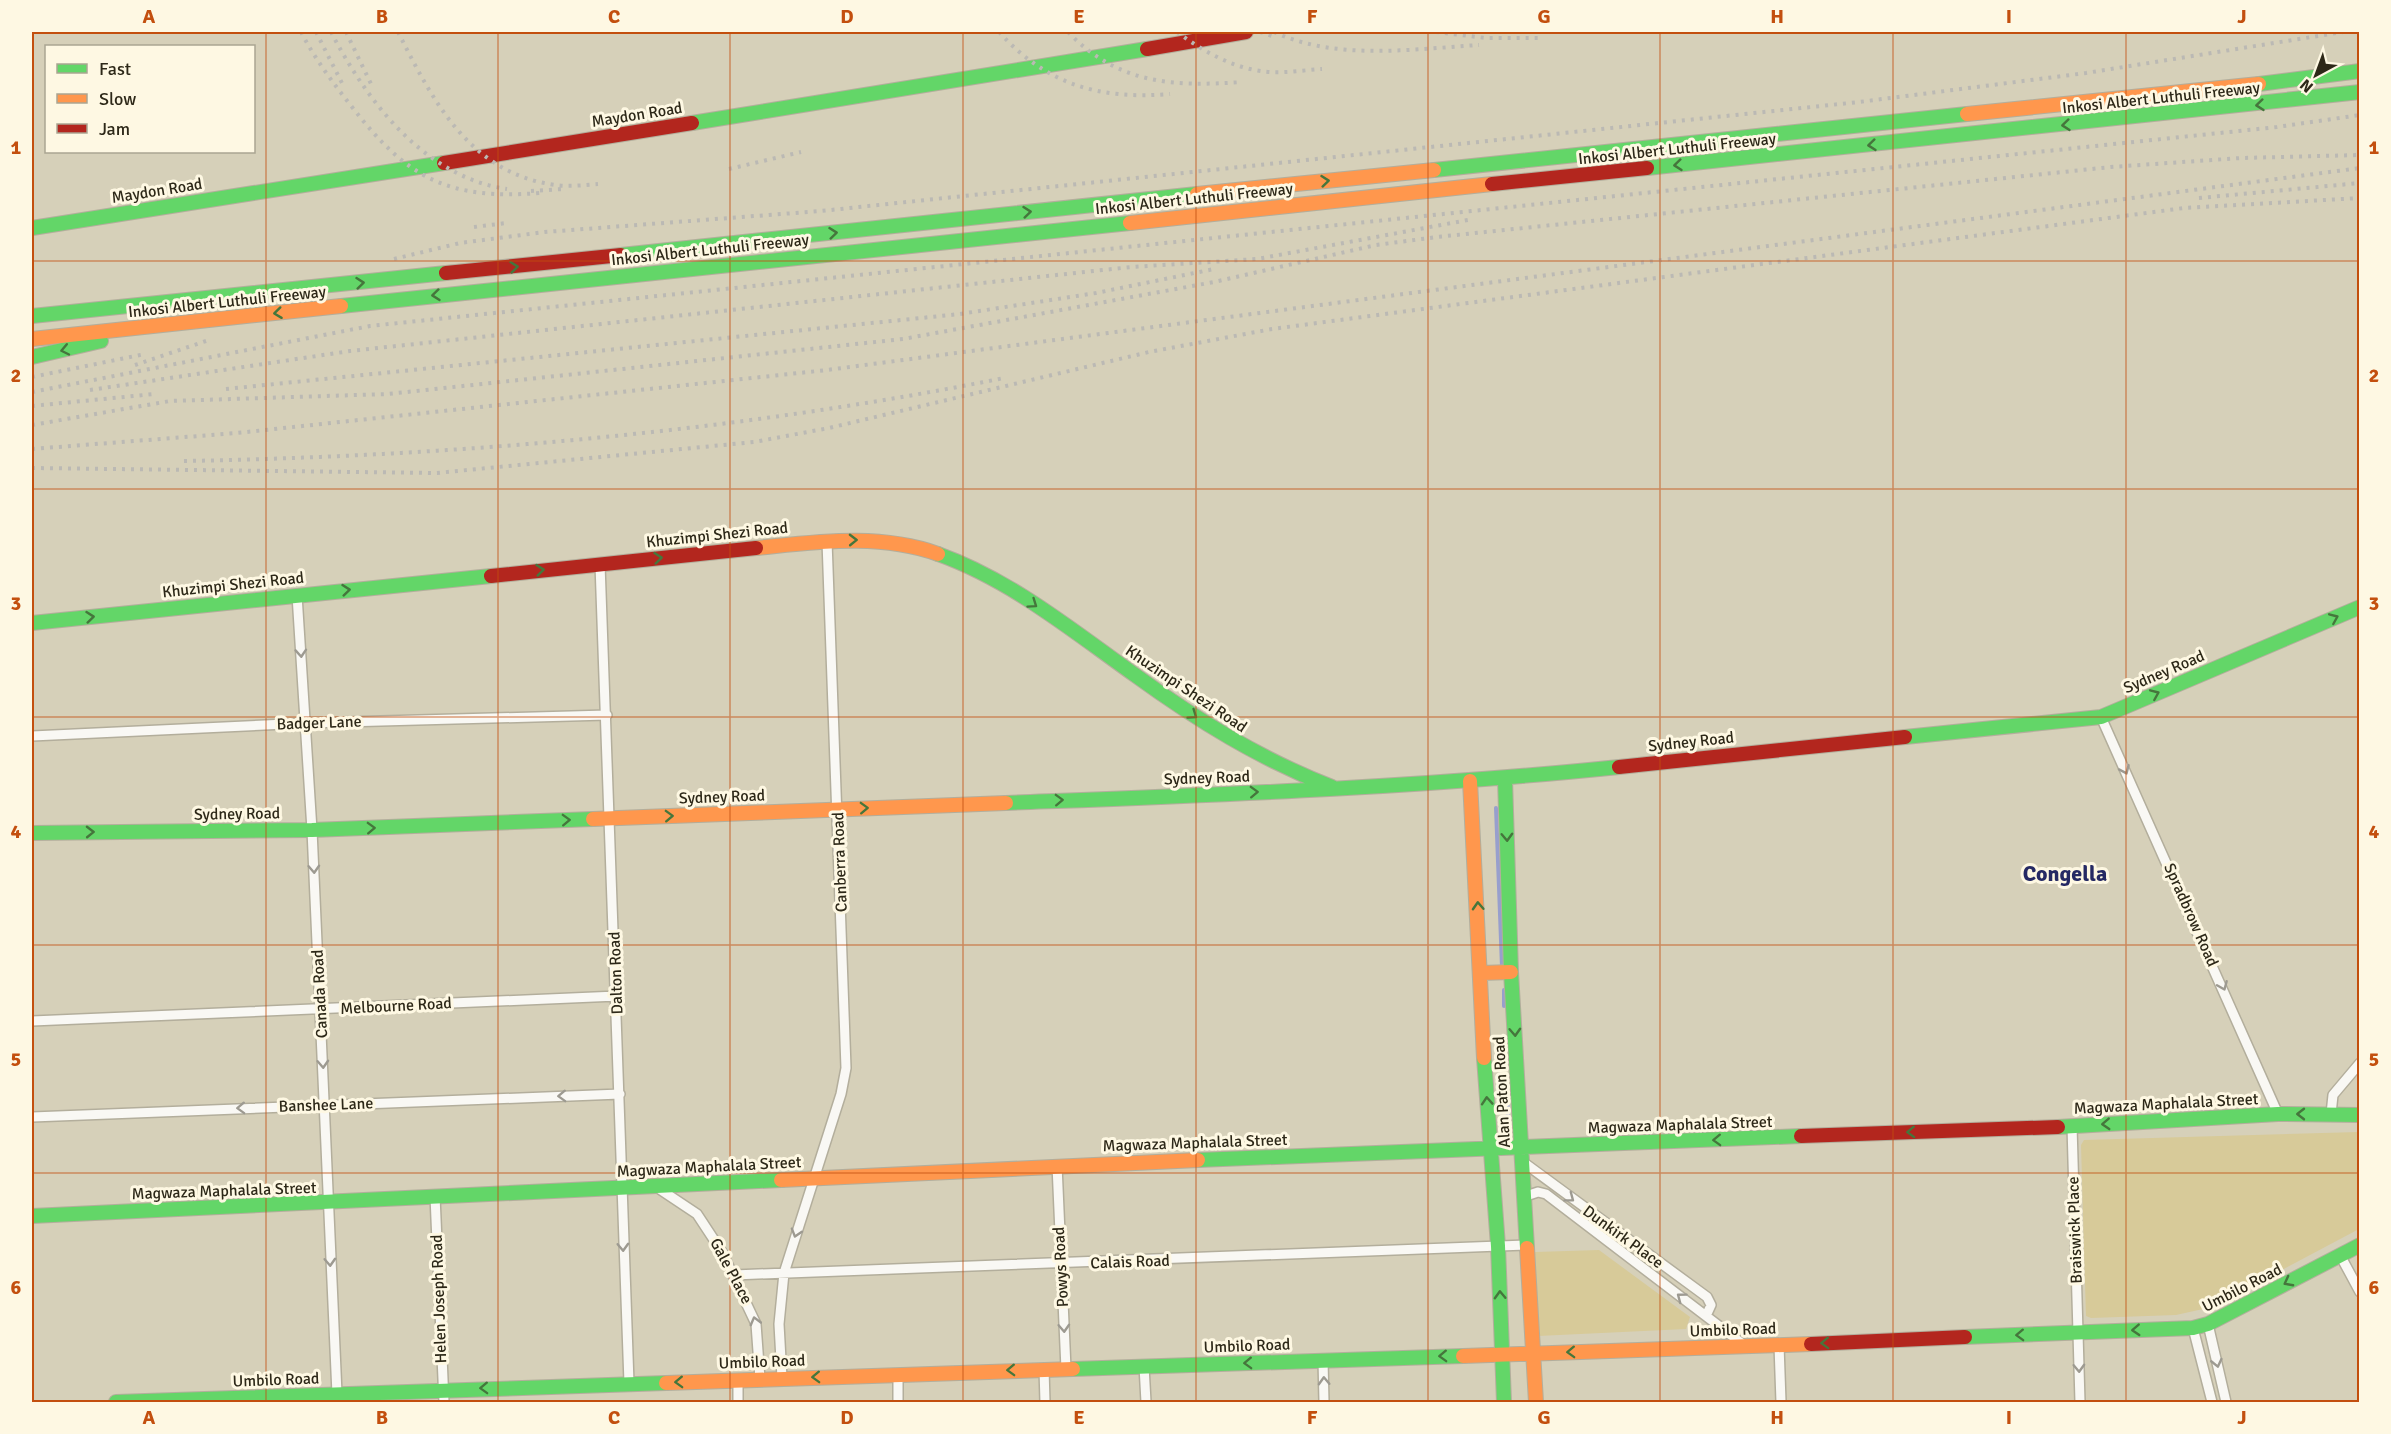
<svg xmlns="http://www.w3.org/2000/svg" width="2391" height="1434" font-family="Signika,sans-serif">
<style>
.green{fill:#d7ca99}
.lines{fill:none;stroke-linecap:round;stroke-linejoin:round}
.stream{stroke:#989fcd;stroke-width:4}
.street-casing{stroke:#b3ae9c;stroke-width:12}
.fast-casing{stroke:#b3ae9c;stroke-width:16}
.slow-casing{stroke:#b3ae9c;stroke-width:16}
.jam-casing{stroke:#b3ae9c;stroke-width:16}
.street{stroke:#f9f8f4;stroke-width:9}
.fast{stroke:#63d668;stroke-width:14}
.slow{stroke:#ff974d;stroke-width:14}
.jam{stroke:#b3261e;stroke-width:14}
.rail{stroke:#bbb9b4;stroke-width:4;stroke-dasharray:3 6;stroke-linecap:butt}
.oneway{stroke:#45763c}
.oneway2{stroke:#9d9a91}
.grid{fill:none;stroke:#c34f0e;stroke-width:1.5;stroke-opacity:0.55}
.labels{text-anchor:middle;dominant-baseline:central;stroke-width:6;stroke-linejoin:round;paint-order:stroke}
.street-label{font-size:16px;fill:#2d2818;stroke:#fef8e3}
.district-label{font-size:22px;font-weight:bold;fill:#252963;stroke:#fef8e3}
.neatline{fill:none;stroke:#c34f0e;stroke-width:2}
.grid-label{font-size:20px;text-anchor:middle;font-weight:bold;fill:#c34f0e}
</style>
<rect width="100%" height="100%" fill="#d6d0b9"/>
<path class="green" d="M2359,1132V1229L2212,1307L2176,1315L2091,1318L2086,1316L2081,1145L2084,1140Z
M1599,1250L1690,1317L1686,1329L1538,1336L1535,1252Z"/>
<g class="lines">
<path class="stream" d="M1496,808L1502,967
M1504,990V1006
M1507,1097L1508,1117"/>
<defs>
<path id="street" d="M600,564L629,1383
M297,595L312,830L337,1394
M2101,717L2278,1114
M32,736L307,723L607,715
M32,1021L617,996
M2331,1114L2333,1095L2360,1063
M32,1117L620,1094
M2072,1126L2080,1402
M1523,1162L1707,1297L1711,1305L1706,1316
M1057,1165L1066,1369
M658,1188L697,1214L722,1252L756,1324L760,1379
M435,1196L444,1402
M1523,1197L1538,1192L1546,1194L1744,1345
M2340,1255L2360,1292
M734,1275L1526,1245
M2208,1324L2226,1402
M2193,1328L2212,1402
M1779,1345L1781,1402
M1323,1360L1324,1402
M1144,1366L1146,1402
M1044,1369L1045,1402
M898,1374V1402
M782,1378L779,1324L784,1273L841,1094L846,1068L827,541
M738,1380V1402"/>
<path id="fast" d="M2259,84L2360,71
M692,123L1147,49
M1647,168L2360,92
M1434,170L1967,114
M32,228L444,163
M621,255L1197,194
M341,306L1130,223
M32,316L446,273
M32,357L101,341
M938,554C1011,580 1073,631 1135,675C1197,720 1260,759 1332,787
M32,623L491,576
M1905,737L2101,717L2360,607
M1505,779L1511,972L1527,1248
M1006,803C1210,795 1415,788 1619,767
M32,833L312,830L593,819
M1484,1058L1498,1246L1504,1402
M2058,1127L2278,1114L2360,1115
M1198,1160L1801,1136
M32,1216L781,1180
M1965,1337L2193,1328L2208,1324L2360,1245
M1073,1369L1463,1356
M116,1402L666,1383"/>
<path id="slow" d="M1967,114L2259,84
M1197,194L1434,170
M1130,223L1492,184
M32,339L341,306
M756,548C818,542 879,533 938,554
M1470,781L1484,1058
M593,819L1006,803
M1481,973L1511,972
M781,1180L1198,1160
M1527,1248L1536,1402
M1463,1356L1811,1344
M666,1383L1073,1369"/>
<path id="jam" d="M1147,49L1246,32
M444,163L692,123
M1492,184L1647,168
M446,273L621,255
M491,576L756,548
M1619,767L1905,737
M1801,1136L2058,1127
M1811,1344L1965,1337"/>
</defs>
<use href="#street" class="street-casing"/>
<use href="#fast" class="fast-casing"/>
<use href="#slow" class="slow-casing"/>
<use href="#jam" class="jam-casing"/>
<use href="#street" class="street"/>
<use href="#fast" class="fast"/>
<use href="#slow" class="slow"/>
<use href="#jam" class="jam"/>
<path class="rail" d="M301,32C315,59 333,83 352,107C408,179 448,200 540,193
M316,32L343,85
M331,32C367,101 424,177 507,189
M346,32L373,88
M398,32C433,101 470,174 556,185C570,187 584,185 598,184
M999,32C1047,85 1100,100 1170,94
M1068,32C1118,84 1173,87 1242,82
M1177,32C1204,52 1236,70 1270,72C1287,73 1305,70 1322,69
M1260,32L1272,36
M1274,32C1337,61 1412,49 1479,45
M1436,32L1486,38H1539
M729,169L801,152
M531,191L564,189
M2199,198L2360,183
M474,227L506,223
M394,259L460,243L545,232L821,211L1859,102L2086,73L2343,32
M135,365L209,340
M32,377L145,354
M226,389L960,314L1096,293L1214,269
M90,390L350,351L1131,267L1257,259L1468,220
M32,392L370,326L2277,127L2360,115
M32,406L154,394
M32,425L170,401L388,394L903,339L1214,282L1376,245L1437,237L2111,167L2241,158L2360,155
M32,449L237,433L827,370L2360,168
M184,461C459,456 734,432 1004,378
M32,468L437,473L754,442L829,428L1149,352L1272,329L2184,208L2360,198"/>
</g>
<defs><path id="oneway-chevron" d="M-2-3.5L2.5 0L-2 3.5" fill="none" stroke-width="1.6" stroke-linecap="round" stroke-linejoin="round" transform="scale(1.5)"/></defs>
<g class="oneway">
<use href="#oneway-chevron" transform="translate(2260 105) rotate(174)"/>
<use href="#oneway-chevron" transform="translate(2066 125) rotate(174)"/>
<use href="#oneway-chevron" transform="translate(1872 145) rotate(174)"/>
<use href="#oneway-chevron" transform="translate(1678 165) rotate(174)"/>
<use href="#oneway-chevron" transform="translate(1325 181) rotate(-6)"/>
<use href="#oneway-chevron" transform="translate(1027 212) rotate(-6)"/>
<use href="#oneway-chevron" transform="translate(833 233) rotate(-6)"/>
<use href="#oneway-chevron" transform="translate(514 267) rotate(-6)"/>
<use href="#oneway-chevron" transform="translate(360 283) rotate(-6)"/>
<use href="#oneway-chevron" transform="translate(436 295) rotate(174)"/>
<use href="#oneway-chevron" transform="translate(278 313) rotate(173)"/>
<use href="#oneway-chevron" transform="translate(65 350) rotate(168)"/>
<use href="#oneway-chevron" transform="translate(853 540) rotate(-1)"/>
<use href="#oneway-chevron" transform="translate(658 558) rotate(-6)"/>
<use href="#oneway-chevron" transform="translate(540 570) rotate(-6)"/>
<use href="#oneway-chevron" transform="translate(346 590) rotate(-6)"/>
<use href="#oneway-chevron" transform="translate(1033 604) rotate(35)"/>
<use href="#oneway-chevron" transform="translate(90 617) rotate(-6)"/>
<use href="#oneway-chevron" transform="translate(2334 618) rotate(-23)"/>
<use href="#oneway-chevron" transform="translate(2155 694) rotate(-23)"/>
<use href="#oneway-chevron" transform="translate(1193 715) rotate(35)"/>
<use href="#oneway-chevron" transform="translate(1254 792) rotate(-2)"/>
<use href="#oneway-chevron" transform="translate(1059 800) rotate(-2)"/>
<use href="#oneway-chevron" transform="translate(864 808) rotate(-2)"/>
<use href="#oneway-chevron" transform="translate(669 816) rotate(-2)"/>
<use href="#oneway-chevron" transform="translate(566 820) rotate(-2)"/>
<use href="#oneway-chevron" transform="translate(371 828) rotate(-2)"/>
<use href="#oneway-chevron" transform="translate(90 832) rotate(-1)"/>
<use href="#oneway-chevron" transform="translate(1507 837) rotate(88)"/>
<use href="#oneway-chevron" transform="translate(1478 906) rotate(-93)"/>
<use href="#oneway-chevron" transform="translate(1515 1032) rotate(87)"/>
<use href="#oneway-chevron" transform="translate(1487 1101) rotate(-94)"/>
<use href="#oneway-chevron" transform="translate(2301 1114) rotate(180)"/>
<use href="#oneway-chevron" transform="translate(2106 1124) rotate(177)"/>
<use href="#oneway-chevron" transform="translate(1911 1132) rotate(178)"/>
<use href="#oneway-chevron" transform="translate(1717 1140) rotate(178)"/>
<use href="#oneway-chevron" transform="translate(2288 1282) rotate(152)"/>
<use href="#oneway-chevron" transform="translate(1500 1295) rotate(-92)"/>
<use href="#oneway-chevron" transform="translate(2136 1330) rotate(177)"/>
<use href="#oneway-chevron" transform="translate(2020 1335) rotate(178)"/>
<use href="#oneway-chevron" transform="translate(1825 1343) rotate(178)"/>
<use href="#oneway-chevron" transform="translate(1571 1352) rotate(178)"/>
<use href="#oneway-chevron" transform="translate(1443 1356) rotate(178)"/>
<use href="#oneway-chevron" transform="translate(1248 1363) rotate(178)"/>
<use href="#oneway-chevron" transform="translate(1011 1370) rotate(178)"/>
<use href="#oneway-chevron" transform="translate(816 1377) rotate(178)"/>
<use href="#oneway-chevron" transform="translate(679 1382) rotate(178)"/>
<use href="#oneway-chevron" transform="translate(484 1388) rotate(178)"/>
</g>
<g class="oneway2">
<use href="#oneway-chevron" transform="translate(301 653) rotate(86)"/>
<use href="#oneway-chevron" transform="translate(2125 770) rotate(66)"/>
<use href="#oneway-chevron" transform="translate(314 869) rotate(87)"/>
<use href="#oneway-chevron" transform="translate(2223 986) rotate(67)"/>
<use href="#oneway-chevron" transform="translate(323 1064) rotate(87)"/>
<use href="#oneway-chevron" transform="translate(562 1096) rotate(178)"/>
<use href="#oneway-chevron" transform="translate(241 1108) rotate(178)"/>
<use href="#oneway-chevron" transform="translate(1570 1198) rotate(37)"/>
<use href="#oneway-chevron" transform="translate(796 1233) rotate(107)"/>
<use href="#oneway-chevron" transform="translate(623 1247) rotate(88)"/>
<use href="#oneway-chevron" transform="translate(330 1262) rotate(87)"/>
<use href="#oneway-chevron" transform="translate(1681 1297) rotate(-143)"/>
<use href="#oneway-chevron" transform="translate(755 1321) rotate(-105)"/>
<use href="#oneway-chevron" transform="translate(1064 1328) rotate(87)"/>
<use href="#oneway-chevron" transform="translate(2217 1363) rotate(77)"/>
<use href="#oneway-chevron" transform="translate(2079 1368) rotate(88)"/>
<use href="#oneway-chevron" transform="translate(1324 1381) rotate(-92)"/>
</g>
<path class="grid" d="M266,32V1402M498,32V1402M730,32V1402M963,32V1402M1196,32V1402M1428,32V1402M1660,32V1402M1893,32V1402M2126,32V1402M32,261H2360M32,489H2360M32,717H2360M32,945H2360M32,1173H2360"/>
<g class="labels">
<g class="street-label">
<text transform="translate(2161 98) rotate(-6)">Inkosi Albert Luthuli Freeway</text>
<text transform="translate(637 115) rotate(-9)">Maydon Road</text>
<text transform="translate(1677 149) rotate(-6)">Inkosi Albert Luthuli Freeway</text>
<text transform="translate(157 191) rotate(-9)">Maydon Road</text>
<text transform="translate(1194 199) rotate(-6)">Inkosi Albert Luthuli Freeway</text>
<text transform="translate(710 250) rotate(-6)">Inkosi Albert Luthuli Freeway</text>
<text transform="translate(227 302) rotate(-6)">Inkosi Albert Luthuli Freeway</text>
<text transform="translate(717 535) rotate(-6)">Khuzimpi Shezi Road</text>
<text transform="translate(233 585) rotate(-6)">Khuzimpi Shezi Road</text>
<text transform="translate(2164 672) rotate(-23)">Sydney Road</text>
<text transform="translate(1186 689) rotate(34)">Khuzimpi Shezi Road</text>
<text transform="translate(319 723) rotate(-2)">Badger Lane</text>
<text transform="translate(1691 742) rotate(-6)">Sydney Road</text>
<text transform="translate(1207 778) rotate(-2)">Sydney Road</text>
<text transform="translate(722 797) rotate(-2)">Sydney Road</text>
<text transform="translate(237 814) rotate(-1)">Sydney Road</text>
<text transform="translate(840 862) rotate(-92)">Canberra Road</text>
<text transform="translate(2191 915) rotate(66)">Spradbrow Road</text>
<text transform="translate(616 973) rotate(-92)">Dalton Road</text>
<text transform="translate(320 994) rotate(-93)">Canada Road</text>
<text transform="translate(396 1006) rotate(-3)">Melbourne Road</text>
<text transform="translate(1502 1092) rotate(-93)">Alan Paton Road</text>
<text transform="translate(2166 1104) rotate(-3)">Magwaza Maphalala Street</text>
<text transform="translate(326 1105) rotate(-2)">Banshee Lane</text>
<text transform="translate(1680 1125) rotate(-2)">Magwaza Maphalala Street</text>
<text transform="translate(1195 1143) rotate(-2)">Magwaza Maphalala Street</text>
<text transform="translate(709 1167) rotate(-3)">Magwaza Maphalala Street</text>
<text transform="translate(224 1191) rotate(-2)">Magwaza Maphalala Street</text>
<text transform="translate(2075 1230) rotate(-92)">Braiswick Place</text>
<text transform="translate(1623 1237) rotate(36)">Dunkirk Place</text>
<text transform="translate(1130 1262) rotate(-2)">Calais Road</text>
<text transform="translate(1061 1267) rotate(-93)">Powys Road</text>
<text transform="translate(731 1271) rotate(62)">Gale Place</text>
<text transform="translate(2242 1288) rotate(-27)">Umbilo Road</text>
<text transform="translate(439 1299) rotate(-92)">Helen Joseph Road</text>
<text transform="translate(1733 1330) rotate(-2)">Umbilo Road</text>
<text transform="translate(1247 1346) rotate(-2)">Umbilo Road</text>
<text transform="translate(762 1362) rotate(-2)">Umbilo Road</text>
<text transform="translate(276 1380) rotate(-2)">Umbilo Road</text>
</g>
<g class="district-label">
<text x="2065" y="873">Congella</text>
</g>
</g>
<rect width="2391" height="1434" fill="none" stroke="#fef8e3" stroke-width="66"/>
<rect x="45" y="45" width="210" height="108" fill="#fef8e3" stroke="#aaa592" stroke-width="1.5"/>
<rect x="57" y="64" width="30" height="9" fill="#63d668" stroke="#aaa592" stroke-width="1.5"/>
<text x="99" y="75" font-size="18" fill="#2d2818">Fast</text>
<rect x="57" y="94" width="30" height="9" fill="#ff974d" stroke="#aaa592" stroke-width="1.5"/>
<text x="99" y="105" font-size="18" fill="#2d2818">Slow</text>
<rect x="57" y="124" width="30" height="9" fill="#b3261e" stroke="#aaa592" stroke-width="1.5"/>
<text x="99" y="135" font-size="18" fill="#2d2818">Jam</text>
<g transform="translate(2316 75) rotate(221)" stroke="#fef8e3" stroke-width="4.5" paint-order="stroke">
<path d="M0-4.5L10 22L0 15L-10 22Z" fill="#2d2818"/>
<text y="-9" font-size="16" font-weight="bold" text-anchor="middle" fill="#2d2818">N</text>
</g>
<rect x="33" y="33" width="2325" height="1368" class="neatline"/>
<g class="grid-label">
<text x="149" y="23">A</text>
<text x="382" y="23">B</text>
<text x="614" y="23">C</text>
<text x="847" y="23">D</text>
<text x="1079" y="23">E</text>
<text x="1312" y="23">F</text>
<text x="1544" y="23">G</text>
<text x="1777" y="23">H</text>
<text x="2009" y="23">I</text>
<text x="2242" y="23">J</text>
<text x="16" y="154">1</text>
<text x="2374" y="154">1</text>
<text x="16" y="382">2</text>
<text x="2374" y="382">2</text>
<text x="16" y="610">3</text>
<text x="2374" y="610">3</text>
<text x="16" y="838">4</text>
<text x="2374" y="838">4</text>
<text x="16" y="1066">5</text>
<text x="2374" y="1066">5</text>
<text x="16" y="1294">6</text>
<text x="2374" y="1294">6</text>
<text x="149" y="1424">A</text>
<text x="382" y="1424">B</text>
<text x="614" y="1424">C</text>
<text x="847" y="1424">D</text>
<text x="1079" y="1424">E</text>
<text x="1312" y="1424">F</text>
<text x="1544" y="1424">G</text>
<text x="1777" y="1424">H</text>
<text x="2009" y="1424">I</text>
<text x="2242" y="1424">J</text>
</g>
</svg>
